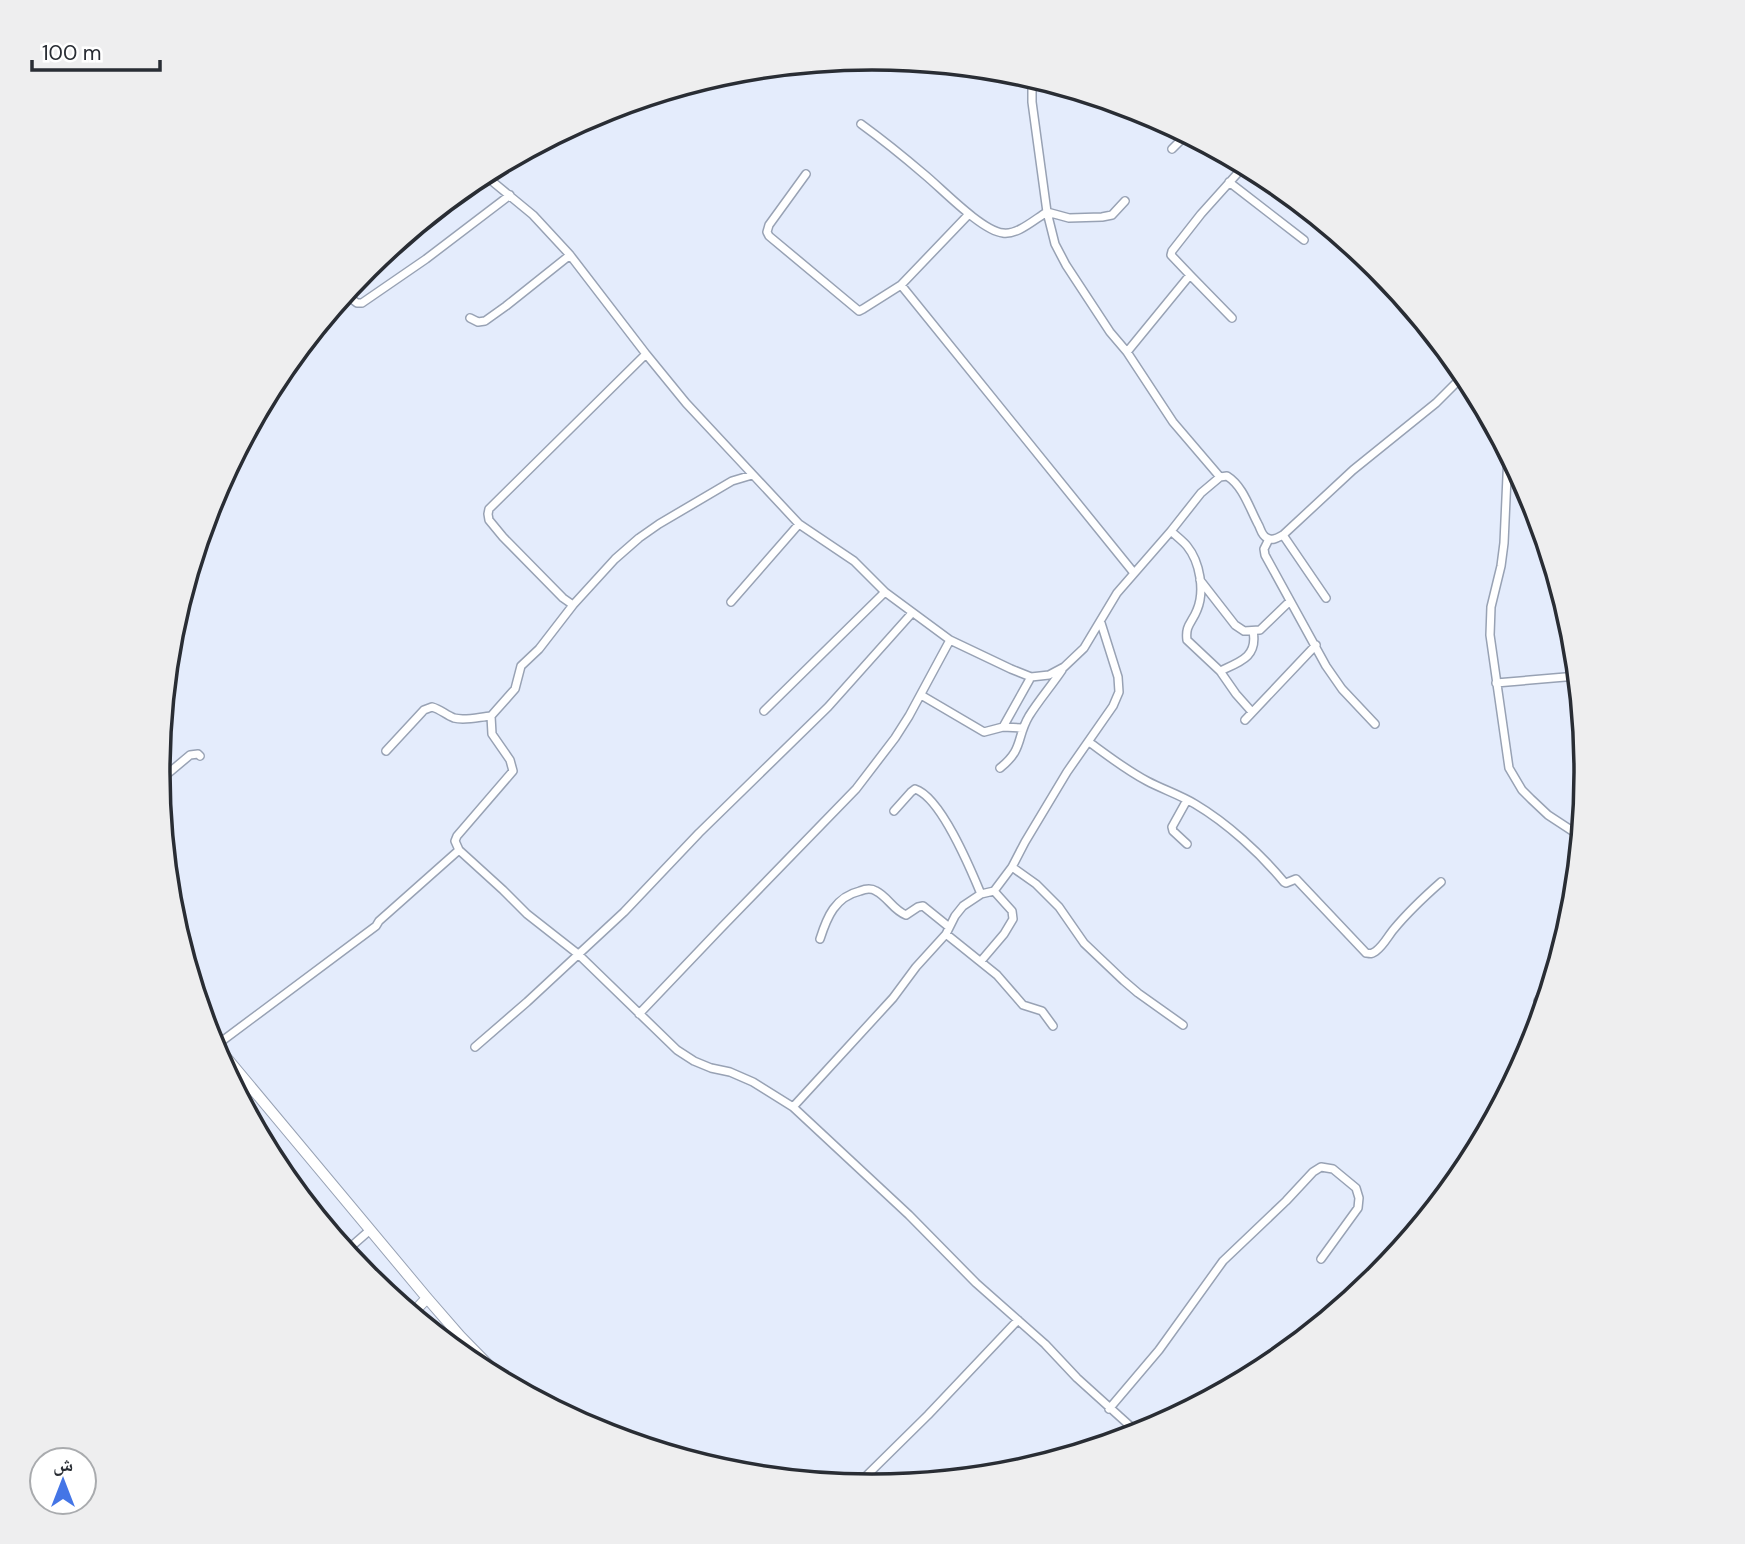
<svg xmlns="http://www.w3.org/2000/svg" width="1745" height="1544" font-family="'DM Sans','Noto Naskh Arabic',sans-serif">
<style>
.lines{fill:none;stroke-linecap:round;stroke-linejoin:round}
.street-casing{stroke:#98a2b4;stroke-width:10}
.secondary-casing{stroke:#98a2b4;stroke-width:12}
.street{stroke:#fff;stroke-width:7}
.secondary{stroke:#fff;stroke-width:10}
.rim{fill:none;stroke:#292d34;stroke-width:3.5}
</style>
<rect width="100%" height="100%" fill="#e4ecfc"/>
<g class="lines">
<defs>
<path id="street" d="M861,124C883,140 904,157 925,175C942,189 982,231 1003,233C1018,235 1035,219 1047,212L1032,102V88L1035,78
M1172,149L1187,134
M486,172L493,182L533,215L570,255L646,354L686,403L799,524L854,561L885,592L950,640L1011,669L1031,677L1049,675L1064,667L1084,648L1117,593L1171,531L1201,493L1220,477L1227,476C1243,486 1249,507 1258,524C1261,529 1261,535 1267,538C1273,541 1277,538 1283,535L1353,470L1436,403L1465,374
M806,174L769,225L767,232L769,236L859,311L863,309L901,285L969,214
M1229,182L1304,240
M1047,212L1055,244L1066,265L1110,332L1127,352L1173,422L1220,477
M1047,212L1069,218L1102,217L1112,215L1125,201
M1190,275L1232,318
M901,285L1134,573
M345,294L357,303H362L426,259L510,195
M470,318L478,322L485,321L506,306L570,255
M1127,352L1190,275L1171,255L1172,251L1201,214L1245,165
M1508,454L1504,543L1501,566L1491,607L1490,635L1509,768L1522,790L1531,799L1548,815L1580,836
M1171,531C1176,536 1183,541 1187,546C1200,562 1205,591 1197,610C1192,623 1185,625 1187,640L1220,671L1236,694L1252,712
M1283,535L1326,598
M1269,539L1264,549L1265,555L1326,666L1342,689L1375,724
M1200,580L1235,625L1244,631L1260,630L1290,601
M731,602L799,524
M573,605L563,598L503,537L489,520L488,514L489,509L646,354
M1220,671C1240,662 1258,657 1253,631
M1496,683L1577,676
M921,695L984,732L1003,727L1031,677
M764,711L885,592
M1245,720L1316,645
M1003,727L1023,728
M1089,742C1107,755 1126,770 1147,781C1162,789 1180,795 1195,804C1227,823 1260,853 1284,882L1286,883L1296,879L1366,953C1372,954 1371,954 1376,951C1384,945 1388,936 1394,929C1408,912 1424,897 1441,882
M386,751L424,710L432,707C440,709 446,715 454,718C465,721 479,717 491,716
M1000,768C1024,749 1016,738 1029,716C1039,700 1052,685 1062,670
M159,781L190,755L198,754L200,756
M894,811L911,792L915,789C941,797 971,870 981,894
M1187,844L1173,831L1172,827L1187,800
M459,850L503,890L527,914L578,954L677,1050L694,1061L711,1068L730,1072L753,1082L793,1107L909,1215L976,1283L1045,1344L1077,1378L1139,1434
M1012,867L1036,884L1059,907L1084,943L1124,981L1138,993L1183,1025
M946,934L997,975L1023,1005L1042,1011L1053,1026
M820,939C827,917 835,897 860,891C865,889 871,888 876,891C888,897 893,910 906,915L918,907L923,906L949,927
M981,961L1004,934L1013,919L1012,911L994,891
M1538,1001L1554,975
M639,1014L721,928L856,789L895,738L909,716L950,640
M214,1047L376,926L379,921L459,850L455,841L457,836L513,771L510,760L492,734L491,716L515,689L521,666L539,649L573,605L615,559L639,538L659,524L732,481L752,475
M475,1047L527,1002L624,912L699,833L828,707L912,613
M793,1107L893,998L916,967L946,934L955,916L963,906L981,894L994,891L1012,867L1025,842L1067,772L1113,706L1119,692L1118,677L1101,623
M346,1251L370,1230
M452,1346L460,1336
M1109,1409L1159,1350L1223,1261L1286,1201L1313,1172L1321,1167L1333,1169L1356,1188L1359,1198L1358,1208L1321,1259
M857,1485L928,1415L1018,1320"/>
<path id="secondary" d="M210,1038L427,1298L460,1336L505,1382
M412,1314L427,1298"/>
</defs>
<use href="#street" class="street-casing"/>
<use href="#secondary" class="secondary-casing"/>
<use href="#street" class="street"/>
<use href="#secondary" class="secondary"/>
</g>
<path d="M0 0H1745V1544H0ZM170 772a702 702 0 1 1 1404 0a702 702 0 1 1-1404 0Z" fill="#eeeeef" fill-rule="evenodd"/>
<path class="rim" d="M170 772a702 702 0 1 1 1404 0a702 702 0 1 1-1404 0Z"/>
<g transform="translate(63 1481)"><circle r="33" fill="#ffffff" stroke="#a9abae" stroke-width="2"/>
<path d="M0-5L12 26L0 18L-12 26Z" fill="#4475e6"/>
<text y="-10" font-size="19" font-weight="bold" text-anchor="middle" fill="#292d34">ش</text>
</g>
<path d="M32 60v10h128v-10" fill="none" stroke="#292d34" stroke-width="3.5"/>
<text x="42" y="60" font-size="21" fill="#292d34" stroke="#ffffff" stroke-width="5" paint-order="stroke">100 m</text>
</svg>
